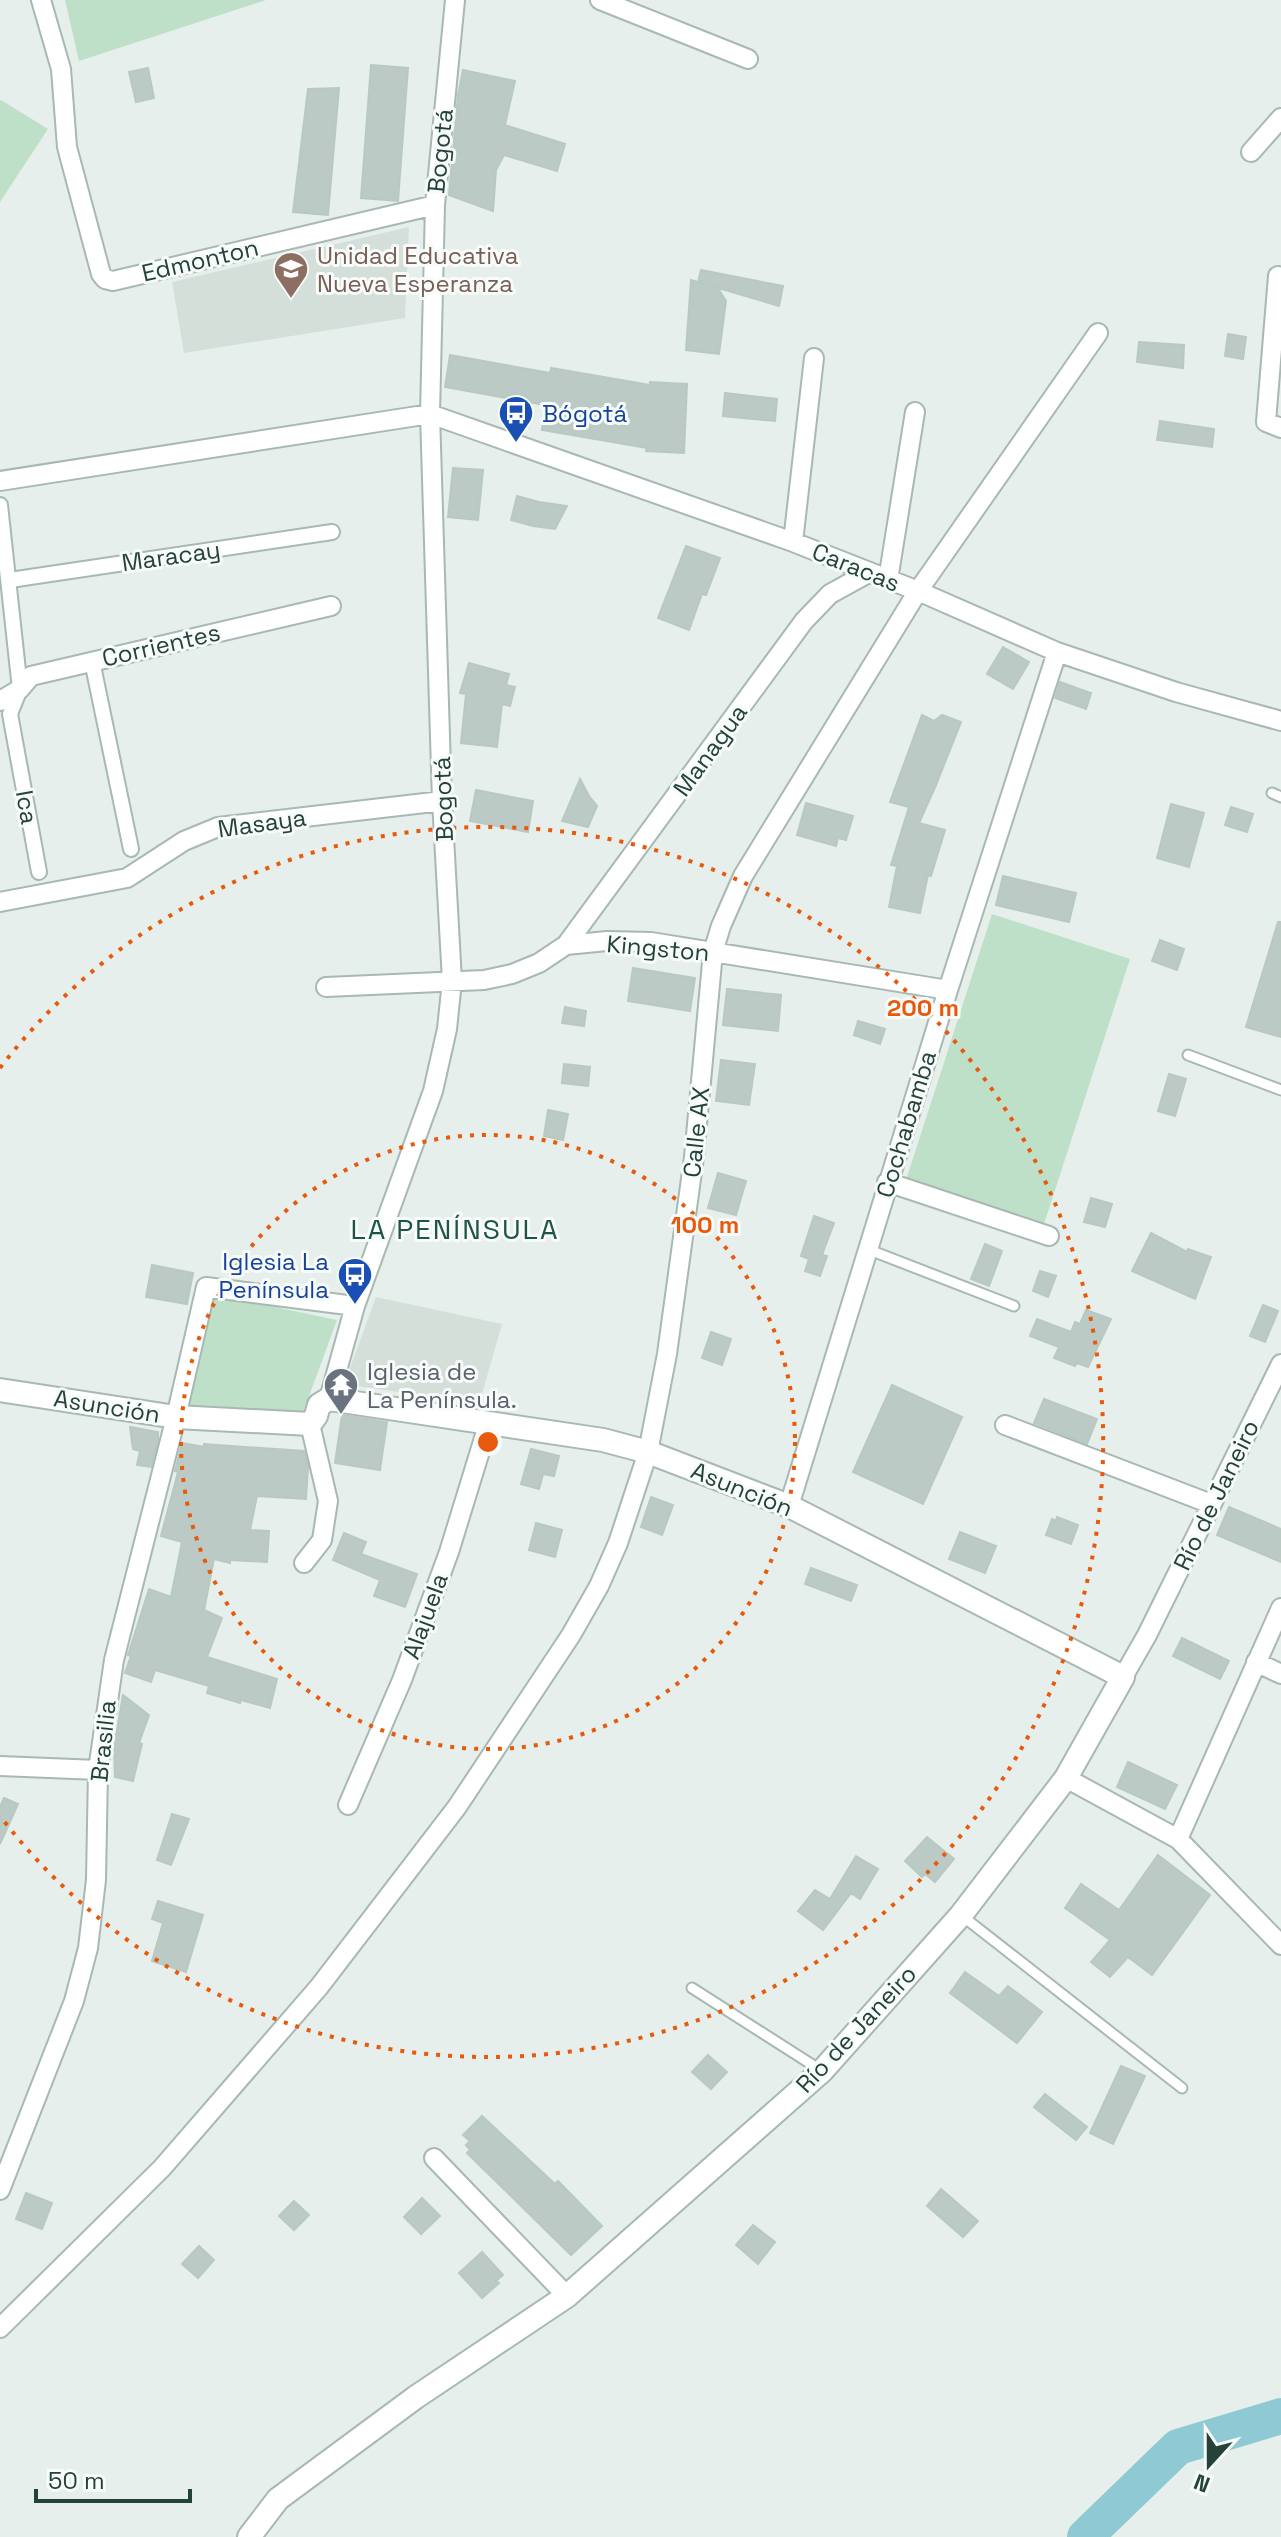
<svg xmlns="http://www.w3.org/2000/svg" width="1281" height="2537" font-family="'Space Grotesk',sans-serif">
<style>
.built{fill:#d4dfda}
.green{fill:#bfe0c8}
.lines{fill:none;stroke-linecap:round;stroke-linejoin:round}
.river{stroke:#8ec9d4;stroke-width:36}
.building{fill:#bbcac4;stroke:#b8c9c2;stroke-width:2}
.service-casing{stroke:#a8b8b2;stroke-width:13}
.pedestrian-casing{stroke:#a8b8b2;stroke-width:18}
.minor-casing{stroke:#a8b8b2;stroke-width:22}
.tertiary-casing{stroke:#a8b8b2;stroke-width:26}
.service{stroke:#fff;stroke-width:9}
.pedestrian{stroke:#fff;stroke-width:14}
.minor{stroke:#fff;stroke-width:18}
.tertiary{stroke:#fff;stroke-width:22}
.ring{fill:none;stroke:#e8590c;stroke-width:4;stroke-dasharray:4 8}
.labels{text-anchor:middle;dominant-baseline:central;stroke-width:6;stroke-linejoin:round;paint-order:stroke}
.street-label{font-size:24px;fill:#24423a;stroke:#f7fbf9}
.education-label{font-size:24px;fill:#785e54;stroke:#f7fbf9;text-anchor:start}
.transit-label{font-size:24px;fill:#164399;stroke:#f7fbf9;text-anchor:start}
.worship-label{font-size:24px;fill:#5b616d;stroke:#f7fbf9;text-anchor:start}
.quarter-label{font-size:28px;letter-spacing:2px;fill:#1f5548;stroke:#f7fbf9}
.centre{fill:#e8590c;stroke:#f7fbf9;stroke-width:4}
.ring-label{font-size:24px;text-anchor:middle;font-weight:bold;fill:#e8590c;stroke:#f7fbf9;stroke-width:6;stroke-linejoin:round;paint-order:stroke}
</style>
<rect width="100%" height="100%" fill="#e6efeb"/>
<path class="built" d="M409,227L405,318L184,353L172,282Z
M376,1297L502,1324L479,1404L344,1384Z"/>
<path class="green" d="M65,0H266L79,61Z
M1,100L48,129L0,202V101Z
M992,914L1130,959L1044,1224L906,1180Z
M213,1294L337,1320L301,1418L186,1407Z"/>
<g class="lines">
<path class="river" d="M1085,2537L1178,2447L1281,2416"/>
</g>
<path class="building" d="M371,65L408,68L398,201L361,198Z
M148,68L154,98L136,102L129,72Z
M463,70L515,81L505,125L565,144L557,171L504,155L496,170L493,211L449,195L458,95Z
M339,88L328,215L293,212L308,89Z
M701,270L783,286L779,306L698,282Z
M691,280L718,288L726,301L719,354L686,350Z
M1228,334L1246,337L1243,359L1225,356Z
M1139,342L1184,345L1183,368L1137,362Z
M450,355L550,373L551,368L650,385V382L687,384L684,453L646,451L647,448L542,430L545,405L445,387Z
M725,393L777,399L775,421L723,416Z
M1160,421L1214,429L1212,447L1157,440Z
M453,468L483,470L478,520L448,517Z
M517,496L539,502L567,506L555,529L533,526L511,520Z
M686,546L720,558L706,595L702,594L689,630L658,618Z
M1003,647L1029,662L1013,689L987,674Z
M469,663L509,674L506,685L515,687L510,706L502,704L497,747L461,743L466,694L460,693Z
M1060,682L1091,693L1086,709L1055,698Z
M922,715L934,721L942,715L961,722L936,785L919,823L945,830L931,876L928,875L920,913L889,907L897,866L891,865L909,807L890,802Z
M580,779L589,796L597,806L588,827L562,821Z
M476,790L533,801L528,832L470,821Z
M806,803L853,816L846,840L838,838L836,846L797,835Z
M1171,804L1204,813L1189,867L1157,858Z
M1231,807L1253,814L1247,832L1225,825Z
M1003,876L1076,893L1069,922L996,905Z
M1278,922H1281V1037L1246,1027Z
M1160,940L1184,949L1177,970L1152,961Z
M633,968L695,978L690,1011L628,1001Z
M727,989L781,995L778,1031L723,1025Z
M565,1007L586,1011L584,1026L562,1023Z
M858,1021L885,1029L880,1044L854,1035Z
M721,1060L755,1064L749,1105L716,1101Z
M564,1064L590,1067L588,1086L562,1083Z
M1169,1074L1186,1079L1175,1116L1158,1111Z
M548,1110L568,1114L563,1140L544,1136Z
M718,1173L746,1181L736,1215L708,1208Z
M1091,1198L1112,1204L1105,1227L1084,1222Z
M814,1216L834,1223L822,1255L827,1256L820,1276L805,1271L809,1259L801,1256Z
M1151,1233L1187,1252L1188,1249L1211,1257L1195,1299L1132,1271Z
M985,1244L1002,1251L989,1286L971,1279Z
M152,1265L193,1273L187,1304L146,1297Z
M1040,1271L1056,1276L1048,1297L1033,1291Z
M1263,1305L1278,1311L1265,1342L1250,1336Z
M1086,1310L1111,1319L1088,1367L1077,1363L1075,1366L1054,1358L1059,1347L1030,1336L1037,1319L1071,1332L1075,1322L1080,1324Z
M711,1332L731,1339L722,1365L702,1358Z
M892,1385L962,1417L923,1504L853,1472Z
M1044,1399L1097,1419L1087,1444L1034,1423Z
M342,1415L387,1422L380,1470L335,1463Z
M130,1427L158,1432V1440L151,1467L137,1465L140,1451L133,1449Z
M182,1443L204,1447V1444L304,1451L308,1466L306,1499L257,1496L250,1530L269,1531L267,1562L230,1560V1563L214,1559L204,1610L222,1618L207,1657L277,1679L270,1708L241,1700L240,1703L207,1693L209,1686L155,1670L151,1682L125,1673L131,1656L128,1655L149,1589L171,1597L182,1542L161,1536L178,1472L175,1471Z
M531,1449L559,1456L554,1476L543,1474L539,1489L521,1484Z
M651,1497L673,1505L662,1535L641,1527Z
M1229,1507L1281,1529V1562L1217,1535Z
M1057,1517L1078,1525L1071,1544L1046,1535L1052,1519L1056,1521Z
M536,1523L562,1530L555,1557L529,1550Z
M960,1532L996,1546L985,1573L949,1559Z
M344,1533L366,1542L361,1554L417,1574L405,1607L374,1596L380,1580L333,1560Z
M811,1568L857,1585L851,1601L805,1584Z
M1182,1638L1229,1661L1220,1679L1173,1656Z
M123,1695L149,1715L139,1743L142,1744L133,1781L115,1777L114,1747Z
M1128,1762L1177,1785L1165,1809L1117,1787Z
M4,1798L18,1804L0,1844V1807Z
M172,1814L189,1819L171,1865L157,1860Z
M927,1837L954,1859L935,1882L925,1874L922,1877L905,1861Z
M1158,1855L1210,1895L1152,1975L1128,1957L1110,1977L1091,1962L1110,1940L1065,1908L1081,1884L1119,1910Z
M856,1856L878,1869L860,1899L851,1893L823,1930L798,1911L815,1890L830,1899Z
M158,1901L203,1915L186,1972L152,1961L163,1923L152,1919Z
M965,1972L999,1996L1008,1986L1042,2012L1017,2043L950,1993Z
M708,2055L727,2072L711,2089L692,2072Z
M1121,2066L1145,2076L1113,2144L1090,2133Z
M1045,2094L1087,2127L1076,2140L1034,2107Z
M482,2116L555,2184L558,2181L602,2226L571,2255L467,2153L470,2150L466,2145L470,2141L463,2135Z
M941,2189L978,2221L963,2237L927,2206Z
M26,2193L52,2203L42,2229L16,2219Z
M422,2198L440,2216L421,2234L404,2217Z
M294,2201L309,2215L294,2230L279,2216Z
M753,2225L775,2242L758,2264L736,2245Z
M199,2246L214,2260L198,2278L182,2264Z
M482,2252L503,2275L496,2281L499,2283L482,2298L459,2273Z"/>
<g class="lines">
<defs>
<path id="service" d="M1272,793L1281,797
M1188,1055L1281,1090
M867,1249L1014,1306
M961,1915L1182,2088
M692,1988L822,2071"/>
<path id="pedestrian" d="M0,505L20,689L10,714L39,872
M10,580L332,532
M92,661L131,849"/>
<path id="minor" d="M41,0L61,69L67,147L101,274L105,279L113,281L435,205
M600,0L748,59
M1251,152L1281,118
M1278,276L1266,422L1281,428
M0,481L430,414L793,542L918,591L1057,652L1176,692L1281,721
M793,542L814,358
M888,580L915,412
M0,701L20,689L31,676L331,606
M0,902L127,878L184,841L218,827L442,801
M566,945L804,621L830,594L870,572
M326,987L484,980L512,974L539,963L566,945L607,941L651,942L948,990
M887,1182L1049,1236
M329,1399L355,1306L433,1091L447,1029L452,981L442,801L430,414L435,205L455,0
M1005,1425L1211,1504
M789,1506L948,990L1057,652
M304,1563L322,1540L328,1501L310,1424
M1256,1662L1281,1674
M1123,1677L1147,1635L1281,1364
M0,1766L98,1770
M1066,1778L1178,1839L1281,1945
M348,1805L402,1680L449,1552L489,1422
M1178,1839L1281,1608
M434,2158L567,2296
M0,2190L74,2001L88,1948L96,1880L98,1770L114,1660L176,1417L206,1287L355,1306
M0,2328L162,2168L319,1987L457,1807L571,1635L599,1586L618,1543L648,1452L667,1354L694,1157L713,952L721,926L743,876L918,591L1098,333"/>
<path id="tertiary" d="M0,1390L176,1417L310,1424L316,1416L319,1405L329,1399L603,1440L648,1452L789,1506L1123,1677L1066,1778L961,1915L822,2071L567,2296L416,2397L278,2499L249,2537"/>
</defs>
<use href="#service" class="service-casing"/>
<use href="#pedestrian" class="pedestrian-casing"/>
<use href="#minor" class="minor-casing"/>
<use href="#tertiary" class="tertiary-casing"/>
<use href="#service" class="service"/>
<use href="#pedestrian" class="pedestrian"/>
<use href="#minor" class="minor"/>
<use href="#tertiary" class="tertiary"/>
</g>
<g class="ring">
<circle cx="488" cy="1442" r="307"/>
<path d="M0 1068A615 615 0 1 1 0 1816"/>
</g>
<defs>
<symbol id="school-pin" viewBox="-11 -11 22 30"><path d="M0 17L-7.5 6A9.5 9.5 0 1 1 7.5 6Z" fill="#8d6e63" stroke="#f7fbf9"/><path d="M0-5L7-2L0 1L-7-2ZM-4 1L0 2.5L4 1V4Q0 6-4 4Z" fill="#fff"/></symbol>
<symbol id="bus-pin" viewBox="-11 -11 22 30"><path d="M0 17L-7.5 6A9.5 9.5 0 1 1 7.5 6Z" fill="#1a4fb4" stroke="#f7fbf9"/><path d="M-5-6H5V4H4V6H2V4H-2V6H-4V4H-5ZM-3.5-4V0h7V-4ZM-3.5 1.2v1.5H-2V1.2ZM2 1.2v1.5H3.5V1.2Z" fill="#fff"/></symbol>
<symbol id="temple-pin" viewBox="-11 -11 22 30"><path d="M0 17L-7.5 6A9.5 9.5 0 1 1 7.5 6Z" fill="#6b7280" stroke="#f7fbf9"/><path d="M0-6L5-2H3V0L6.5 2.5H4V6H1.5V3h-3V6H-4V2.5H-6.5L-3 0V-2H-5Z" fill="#fff"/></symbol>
</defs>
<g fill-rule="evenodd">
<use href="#school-pin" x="271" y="249" width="40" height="54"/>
<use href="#bus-pin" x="496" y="393" width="40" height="54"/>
<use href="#bus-pin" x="335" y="1255" width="40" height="54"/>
<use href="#temple-pin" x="321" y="1365" width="40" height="54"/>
</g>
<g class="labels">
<g class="street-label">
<text transform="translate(440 151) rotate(-84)">Bogotá</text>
<text transform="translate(200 260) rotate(-13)">Edmonton</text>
<text transform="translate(171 556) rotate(-8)">Maracay</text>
<text transform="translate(856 567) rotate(22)">Caracas</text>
<text transform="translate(161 645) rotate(-13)">Corrientes</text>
<text transform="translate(710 750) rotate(-54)">Managua</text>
<text transform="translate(443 799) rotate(-92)">Bogotá</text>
<text transform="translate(27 807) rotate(80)">Ica</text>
<text transform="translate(262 823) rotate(-8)">Masaya</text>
<text transform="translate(658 948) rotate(5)">Kingston</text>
<text transform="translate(906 1124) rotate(-73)">Cochabamba</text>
<text transform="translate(696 1132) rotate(-84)">Calle AX</text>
<text transform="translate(107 1406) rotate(9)">Asunción</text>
<text transform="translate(742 1489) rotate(22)">Asunción</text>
<text transform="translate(1216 1495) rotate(-64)">Río de Janeiro</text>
<text transform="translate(425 1616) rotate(-70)">Alajuela</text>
<text transform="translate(103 1741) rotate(-84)">Brasilia</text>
<text transform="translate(856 2029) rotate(-47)">Río de Janeiro</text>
</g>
<g class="education-label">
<text x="317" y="255">Unidad Educativa<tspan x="317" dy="28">Nueva Esperanza</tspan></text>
</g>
<g class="transit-label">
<text x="542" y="413">Bógotá</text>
<text x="329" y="1261" text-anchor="end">Iglesia La<tspan x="329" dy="28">Península</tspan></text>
</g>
<g class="worship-label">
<text x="367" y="1371">Iglesia de<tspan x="367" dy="28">La Península.</tspan></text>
</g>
<g class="quarter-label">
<text x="455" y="1229">LA PENÍNSULA</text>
</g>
</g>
<circle cx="488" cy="1442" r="12" class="centre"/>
<g class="ring-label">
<text x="923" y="1016">200 m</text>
<text x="705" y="1233">100 m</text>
</g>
<g transform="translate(1209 2465) rotate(201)" stroke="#f7fbf9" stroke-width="6" paint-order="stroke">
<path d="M0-6L14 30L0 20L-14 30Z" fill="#24423a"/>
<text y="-12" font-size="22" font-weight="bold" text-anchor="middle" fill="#24423a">N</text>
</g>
<path d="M36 2489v12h154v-12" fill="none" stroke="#24423a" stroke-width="4"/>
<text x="48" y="2489" font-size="24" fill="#24423a" stroke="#f7fbf9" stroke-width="6" paint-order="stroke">50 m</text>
</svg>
